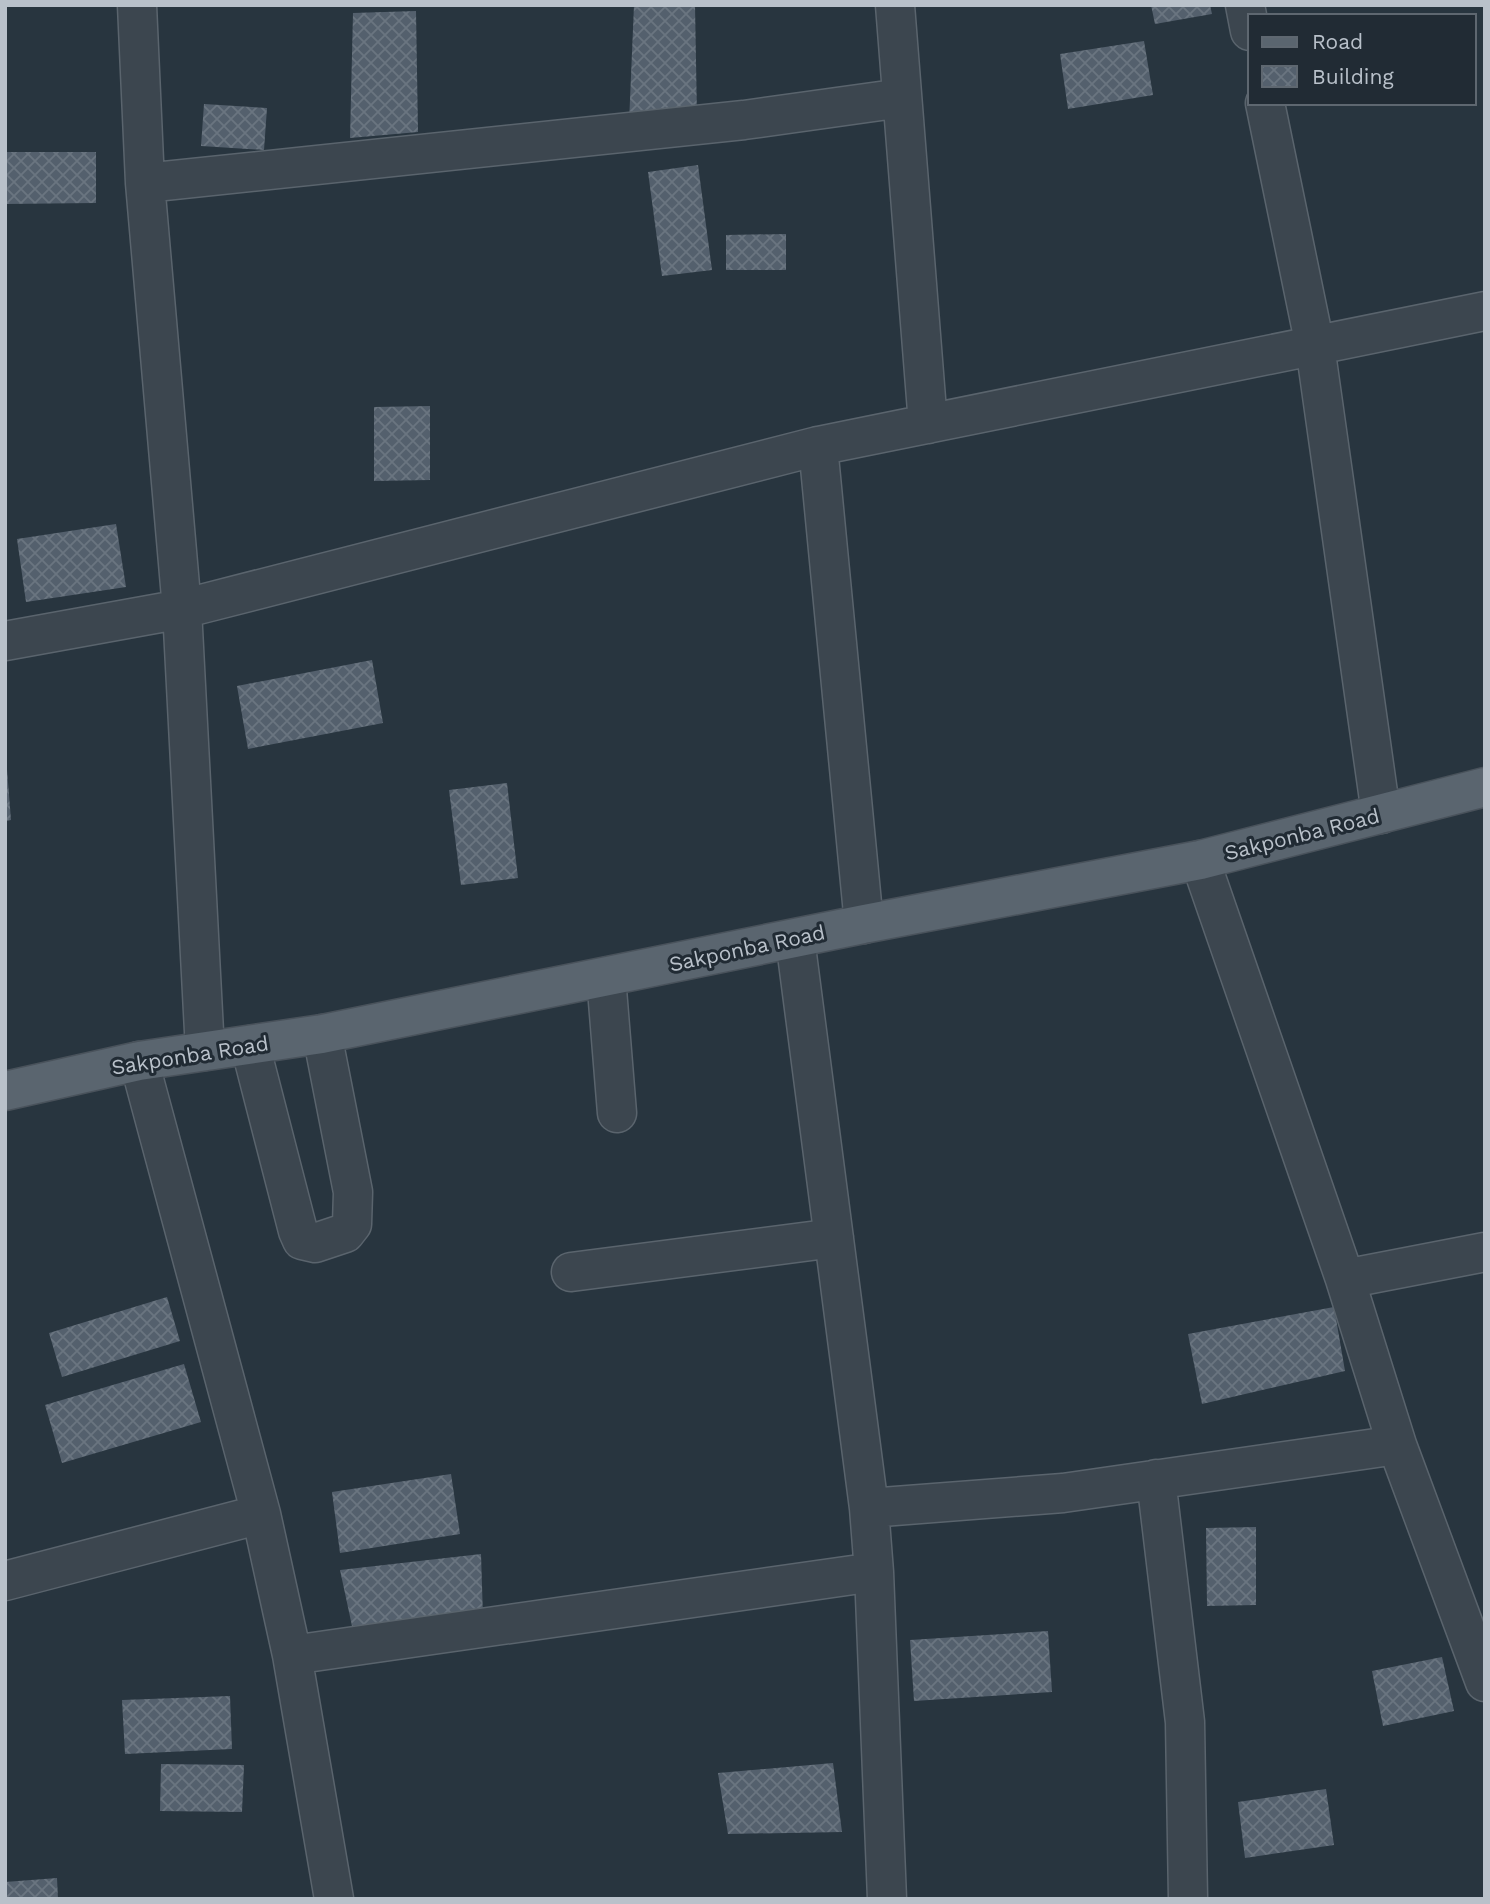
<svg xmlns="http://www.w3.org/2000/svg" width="1490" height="1904" font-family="'Work Sans',sans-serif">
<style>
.building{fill:url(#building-cross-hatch)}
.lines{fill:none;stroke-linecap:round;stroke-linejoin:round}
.minor-casing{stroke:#5a646d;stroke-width:41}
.major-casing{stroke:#49525b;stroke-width:41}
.minor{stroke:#3c464f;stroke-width:38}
.major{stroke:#5a656f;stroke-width:38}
.labels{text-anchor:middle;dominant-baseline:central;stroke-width:6;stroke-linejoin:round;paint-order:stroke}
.street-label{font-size:21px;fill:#b9c1ca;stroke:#212b34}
</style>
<defs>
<pattern id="building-cross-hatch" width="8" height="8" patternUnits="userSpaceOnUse" patternTransform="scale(1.75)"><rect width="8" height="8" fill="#54606d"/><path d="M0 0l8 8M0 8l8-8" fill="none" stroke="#6a7580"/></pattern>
</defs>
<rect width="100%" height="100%" fill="#28353f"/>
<path class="building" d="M634,5H695L697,117L629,123Z
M1151,5H1210L1212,14L1155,24Z
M416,11L418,132L350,138L353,13Z
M1144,41L1153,95L1068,109L1060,54Z
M204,104L267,108L264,150L201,146Z
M5,152H96V203L5,204Z
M698,165L712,270L662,276L648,172Z
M786,234V270H726V235Z
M430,406V480L374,481V407Z
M116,524L126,587L26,602L17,539Z
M372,660L383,723L248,749L237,686Z
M5,744L11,820L5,821Z
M507,783L518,878L461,885L449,790Z
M167,1297L180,1341L62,1377L49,1333Z
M1334,1307L1345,1371L1202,1404L1188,1334Z
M184,1364L201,1422L62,1463L45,1405Z
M451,1474L460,1534L340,1553L332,1492Z
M1256,1527V1605L1207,1606L1206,1528Z
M481,1554L483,1617L352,1626L340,1570Z
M1048,1631L1052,1692L914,1701L910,1640Z
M1442,1657L1454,1711L1383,1726L1372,1671Z
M230,1696L232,1749L125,1754L122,1700Z
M833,1763L842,1832L728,1834L718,1773Z
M161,1764L244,1765L242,1812L160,1811Z
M1326,1789L1334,1845L1245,1858L1238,1802Z
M57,1878L58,1899H5V1882Z"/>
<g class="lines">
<defs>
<path id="minor" d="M137,5L145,183L182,609L205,1051
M895,5L928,424
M1245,5L1250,31
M1265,103L1315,346L1381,814
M145,183L744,120L902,98
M818,446L864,924
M5,641L182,609L818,446L1485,311
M1200,860L1345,1279L1397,1445L1485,1682
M795,939L869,1508L874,1572L887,1899
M606,977L617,1113
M250,1045L298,1231L302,1240L315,1243L345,1233L352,1224L353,1192L322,1034
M139,1061L261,1514L292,1655L334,1899
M571,1272L834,1238
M1345,1279L1485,1252
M1156,1479L1185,1722L1188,1899
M869,1508L1063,1493L1397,1445
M5,1581L261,1514
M292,1655L874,1572"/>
<path id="major" d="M5,1091L139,1061L322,1034L864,924L1200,860L1485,787"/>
</defs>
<use href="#minor" class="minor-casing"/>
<use href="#major" class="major-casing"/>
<use href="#minor" class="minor"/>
<use href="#major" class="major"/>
</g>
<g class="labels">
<g class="street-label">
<text transform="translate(1302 834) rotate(-14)">Sakponba Road</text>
<text transform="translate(747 948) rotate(-12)">Sakponba Road</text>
<text transform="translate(190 1055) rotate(-9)">Sakponba Road</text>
</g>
</g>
<rect width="1490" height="1904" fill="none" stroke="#b9c1ca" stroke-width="14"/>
<rect x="1248" y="14" width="228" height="91" fill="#212b34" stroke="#5e6770" stroke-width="2"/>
<rect x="1262" y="37" width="35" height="10" fill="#5a656f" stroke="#5e6770" stroke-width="2"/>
<text x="1312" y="49" font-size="21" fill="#b9c1ca">Road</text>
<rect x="1262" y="66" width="35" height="21" fill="url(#building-cross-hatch)" stroke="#5e6770" stroke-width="2"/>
<text x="1312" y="84" font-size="21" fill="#b9c1ca">Building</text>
</svg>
